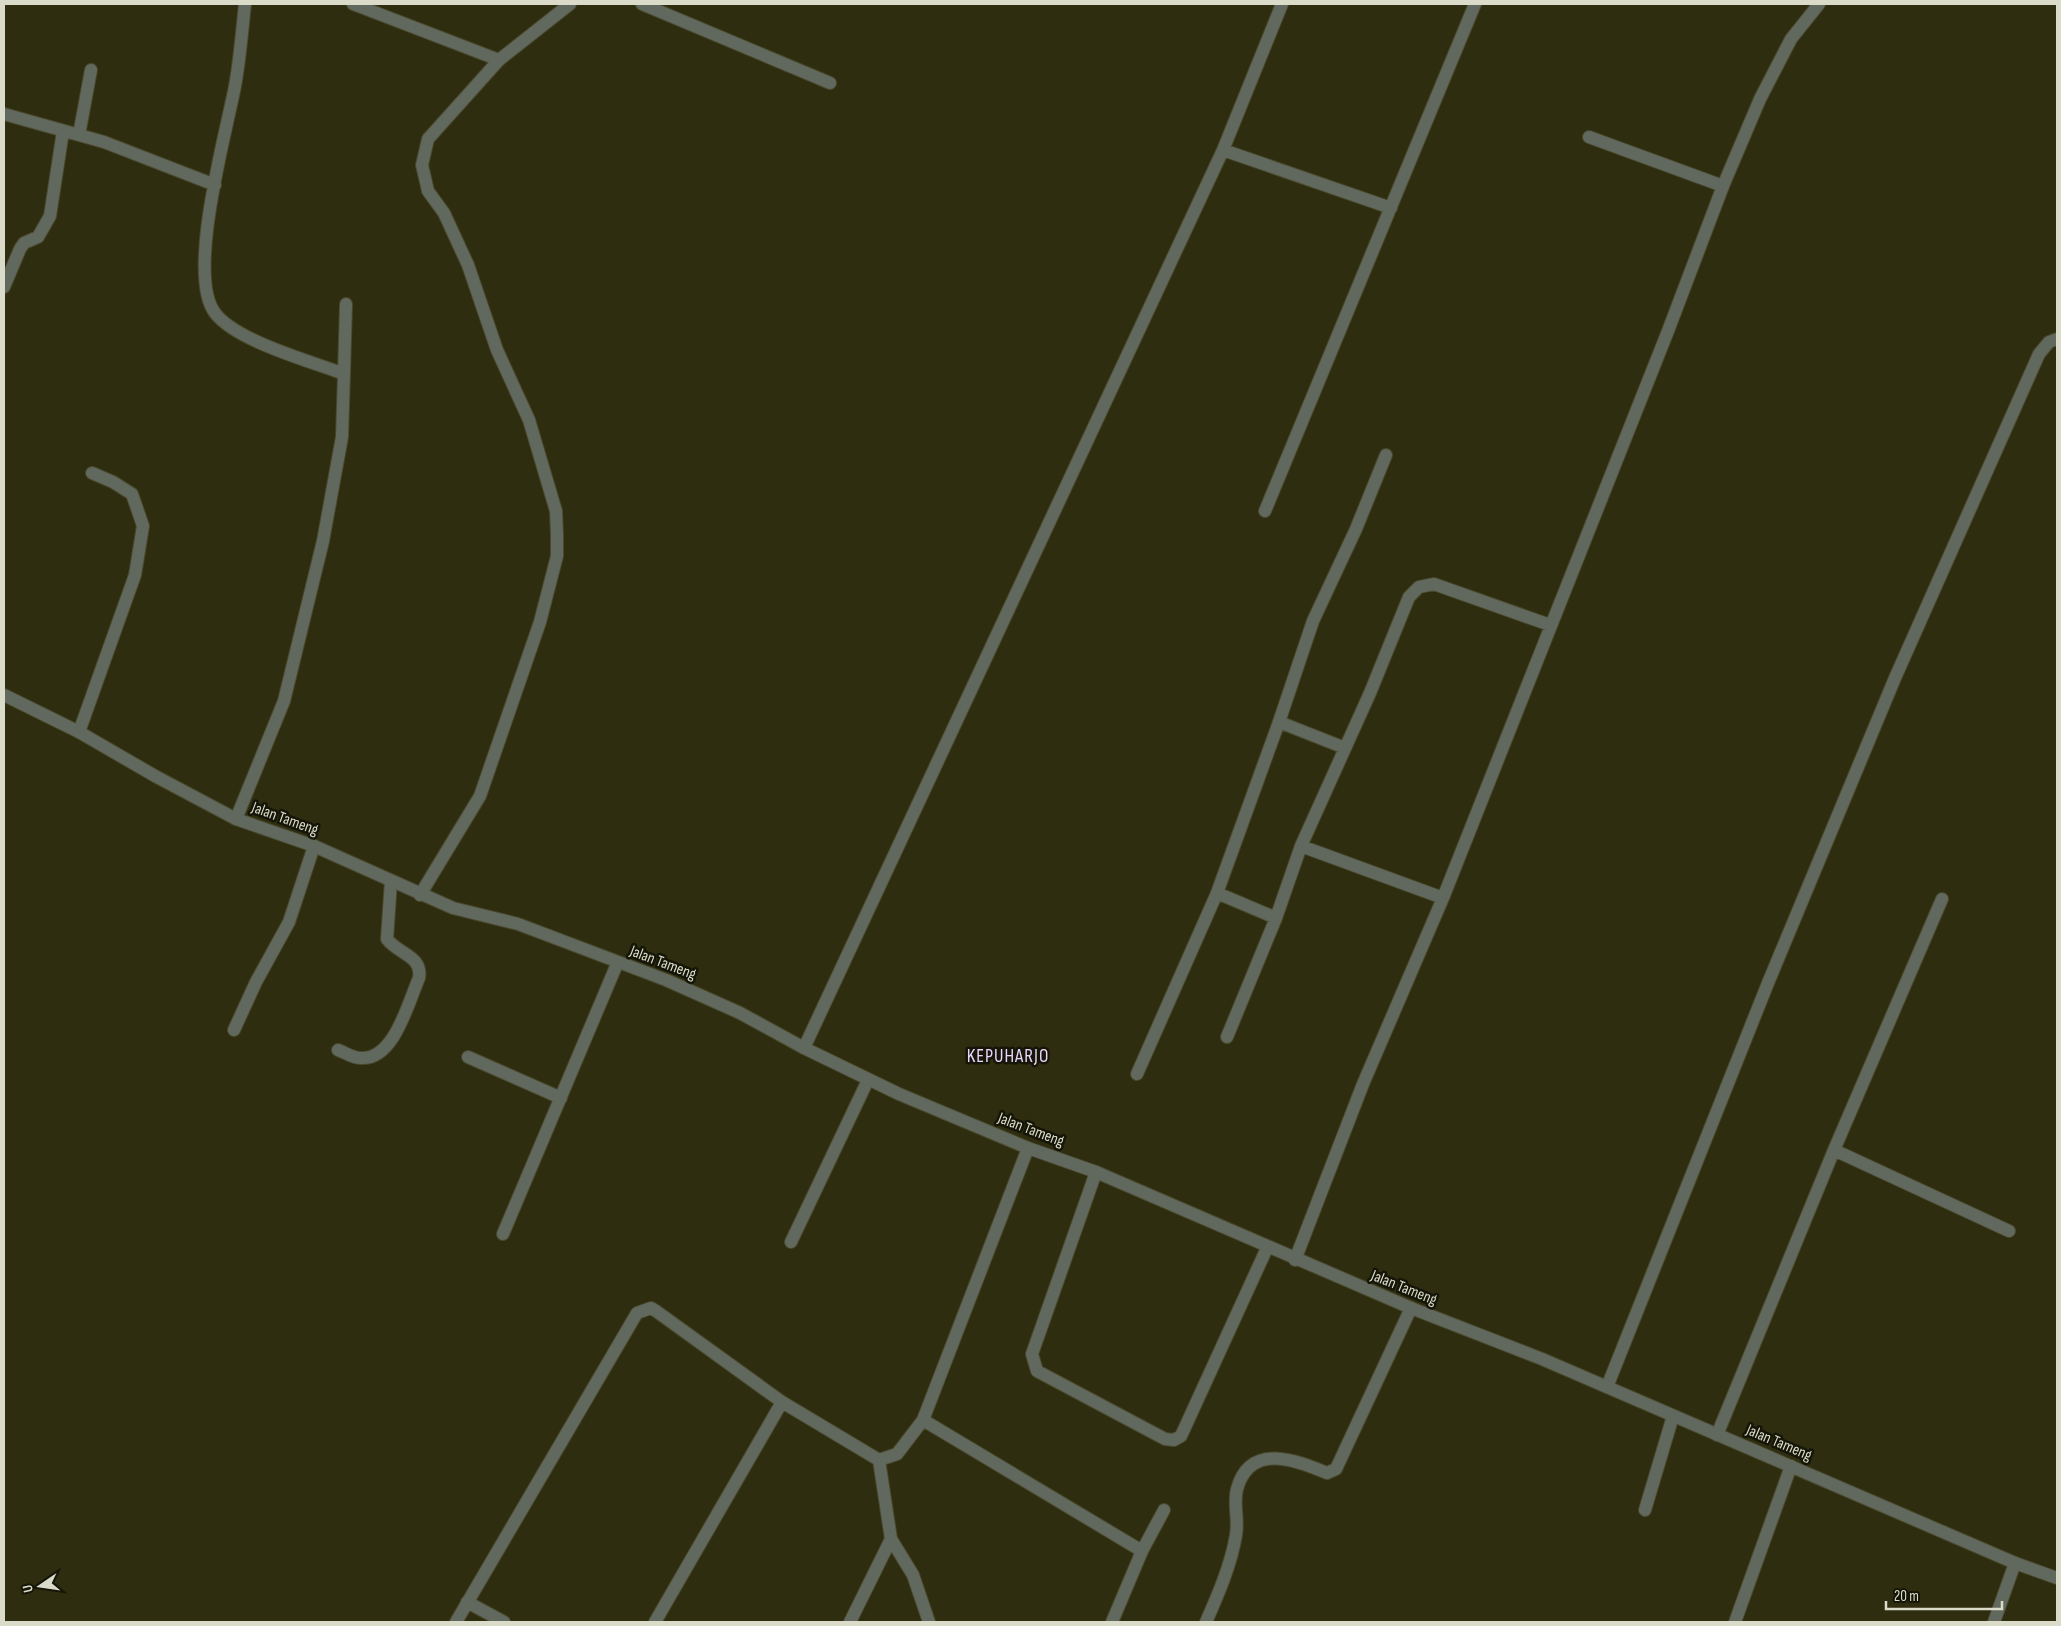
<svg xmlns="http://www.w3.org/2000/svg" width="2061" height="1626" font-family="'Sofia Sans Condensed',sans-serif">
<style>
.lines{fill:none;stroke-linecap:round;stroke-linejoin:round}
.service-casing{stroke:#4a492d;stroke-width:14}
.minor-casing{stroke:#4a492d;stroke-width:14}
.tertiary-casing{stroke:#4a492d;stroke-width:14}
.service{stroke:#61695e;stroke-width:12}
.minor{stroke:#61695e;stroke-width:12}
.tertiary{stroke:#61695e;stroke-width:12}
.labels{text-anchor:middle;dominant-baseline:central;stroke-width:5;stroke-linejoin:round;paint-order:stroke}
.street-label{font-size:16px;fill:#dbdbca;stroke:#151508}
.quarter-label{font-size:19px;letter-spacing:1px;fill:#ecd5fe;stroke:#151508}
</style>
<rect width="100%" height="100%" fill="#2e2d0f"/>
<g class="lines">
<defs>
<path id="service" d="M1589,137L1723,186
M468,1057L561,1098
M503,1234L617,964
M1994,1622L2015,1563"/>
<path id="minor" d="M353,4L499,60
M642,4L830,83
M4,114L104,142L215,185
M79,135L91,70
M1223,150L1391,208
M4,287L20,249L24,243L38,237L50,216L63,131
M344,374L346,304
M1265,511L1475,4
M1279,722L1313,621L1356,529L1386,455
M79,732L135,575L143,526L132,494L113,482L92,473
M236,819L284,701L323,541L342,437L344,374C310,361 236,341 215,313C186,275 226,134 235,86C240,59 242,31 245,4
M1217,893L1279,722L1345,748
M420,895L480,796L540,622L557,556V535L556,511L529,420L497,350L468,265L444,213L428,191L422,165L428,139L499,60L570,4
M1443,898L1301,846L1370,693L1409,597L1419,587L1434,584L1550,625
M234,1030L256,982L289,922L314,846
M1227,1037L1276,918L1301,846
M804,1048L1223,150L1282,4
M338,1050C344,1052 353,1058 360,1058C394,1061 408,1003 419,978C423,956 398,954 387,939L391,881
M1137,1074L1217,893L1276,918
M1834,1150L2009,1231
M1096,1172L1032,1354L1037,1371L1165,1439L1174,1440L1181,1436L1267,1248
M791,1242L868,1080
M1295,1260L1363,1084L1443,898L1668,331L1723,186L1760,99L1791,39L1819,4
M1607,1387L1768,983L1895,678L2039,354L2049,342L2057,339
M923,1420L1142,1551
M1717,1435L1834,1150L1942,899
M1645,1510L1673,1416
M467,1602L504,1622
M456,1622L637,1313L651,1308L656,1311L782,1402
M655,1622L782,1402L879,1460
M850,1622L891,1539
M929,1622L913,1575L891,1539L879,1460L897,1454L923,1420L1028,1148
M1112,1622L1142,1551L1164,1510
M1206,1622C1218,1595 1231,1565 1236,1535C1239,1520 1233,1504 1237,1489C1250,1442 1296,1460 1327,1473L1336,1469L1411,1308
M1735,1622L1791,1466"/>
<path id="tertiary" d="M4,695L79,732L155,776L236,819L314,846L453,908L518,924L666,980L740,1013L804,1048L899,1094L1028,1148L1096,1172L1411,1308L1542,1359L2015,1563L2057,1578"/>
</defs>
<use href="#service" class="service-casing"/>
<use href="#minor" class="minor-casing"/>
<use href="#tertiary" class="tertiary-casing"/>
<use href="#service" class="service"/>
<use href="#minor" class="minor"/>
<use href="#tertiary" class="tertiary"/>
</g>
<g class="labels">
<g class="street-label">
<text transform="translate(285 819) rotate(20)">Jalan Tameng</text>
<text transform="translate(663 963) rotate(21)">Jalan Tameng</text>
<text transform="translate(1031 1130) rotate(21)">Jalan Tameng</text>
<text transform="translate(1404 1288) rotate(22)">Jalan Tameng</text>
<text transform="translate(1779 1443) rotate(23)">Jalan Tameng</text>
</g>
<g class="quarter-label">
<text x="1008" y="1056">KEPUHARJO</text>
</g>
</g>
<rect width="2061" height="1626" fill="none" stroke="#dbdbca" stroke-width="10"/>
<g transform="translate(40 1586) rotate(257)" stroke="#151508" stroke-width="4" paint-order="stroke">
<path d="M0-4L9 19L0 12L-9 19Z" fill="#dbdbca"/>
<text y="-8" font-size="14" font-weight="bold" text-anchor="middle" fill="#dbdbca">U</text>
</g>
<path d="M1886 1601v8h116v-8" fill="none" stroke="#dbdbca" stroke-width="2.5"/>
<text x="1894" y="1601" font-size="15" fill="#dbdbca" stroke="#151508" stroke-width="4" paint-order="stroke">20 m</text>
</svg>
